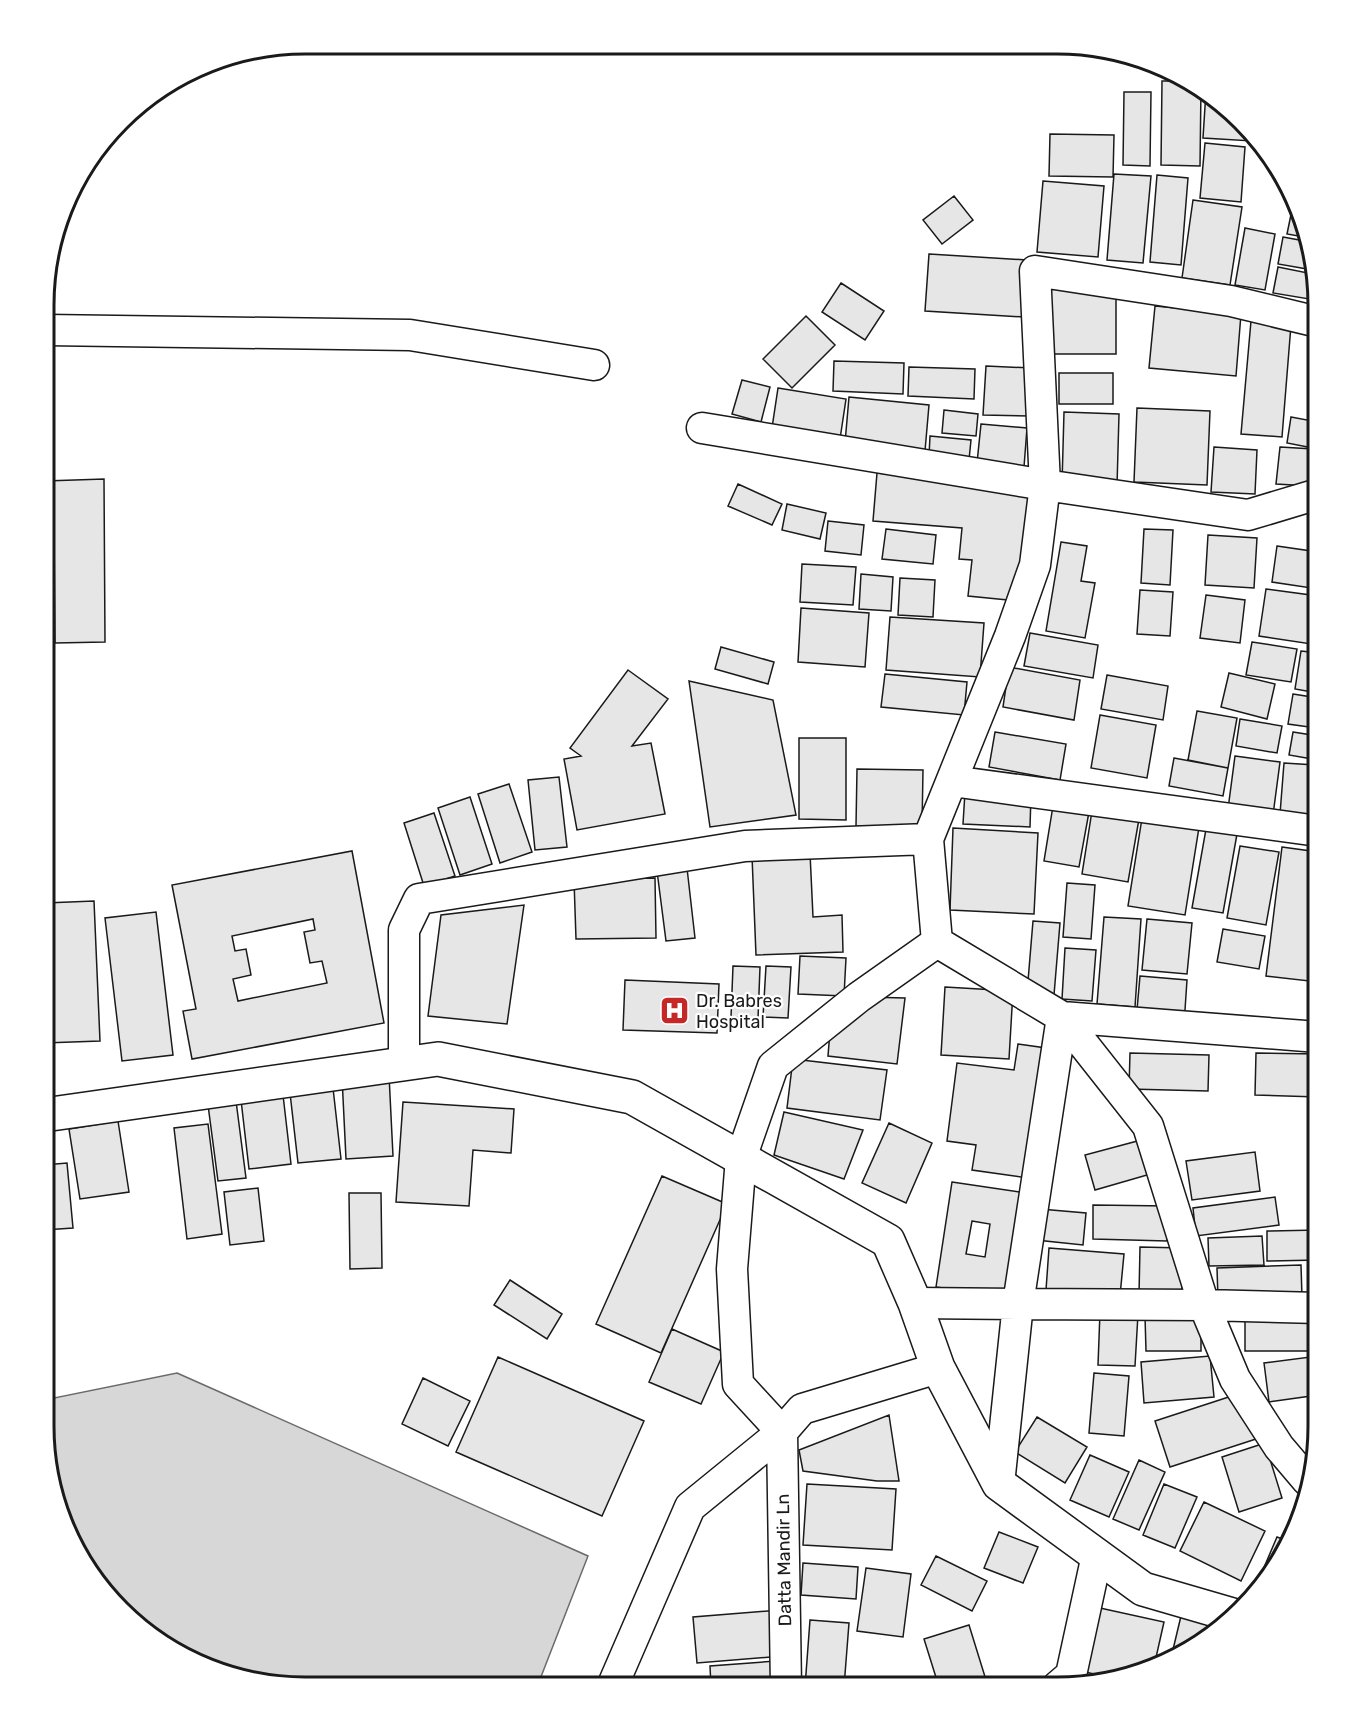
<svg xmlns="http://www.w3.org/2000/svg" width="1362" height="1731" font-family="Rubik,sans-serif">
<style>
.water{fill:#d7d7d7;stroke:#6a6a6a;stroke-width:1.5}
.building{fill:#e6e6e6;stroke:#1a1a1a;stroke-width:1.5;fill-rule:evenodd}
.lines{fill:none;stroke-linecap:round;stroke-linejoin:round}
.street-casing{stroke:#1a1a1a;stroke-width:33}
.secondary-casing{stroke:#1a1a1a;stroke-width:36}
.street{stroke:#fff;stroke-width:30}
.secondary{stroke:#fff;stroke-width:33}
.labels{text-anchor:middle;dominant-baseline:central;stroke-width:4.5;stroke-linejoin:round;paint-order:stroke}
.poi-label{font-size:18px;fill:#1a1a1a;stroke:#fff;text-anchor:start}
.street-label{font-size:18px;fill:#1a1a1a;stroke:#fff}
.rim{fill:none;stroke:#1a1a1a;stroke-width:3}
</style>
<rect width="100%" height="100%" fill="#fff"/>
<path class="water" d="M177,1373L588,1556L537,1687H287L221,1674L160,1644L78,1557L52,1493L44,1427V1400Z"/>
<path class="building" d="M1162,81H1185L1201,87L1200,166L1161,165Z
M1206,91L1252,141L1203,138Z
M1124,92H1151L1150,166L1123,165Z
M1050,134L1114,135L1113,177L1049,176Z
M1205,143L1245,147L1241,202L1200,198Z
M1114,174L1151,176L1143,263L1107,260Z
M1157,175L1188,178L1181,265L1150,262Z
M1043,181L1104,186L1098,257L1037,252Z
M954,196L973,220L942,244L923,220Z
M1193,200L1242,207L1230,285L1182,278Z
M1294,200L1310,237V238L1287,234Z
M1245,228L1275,234L1265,290L1235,285Z
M1283,237L1310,242L1313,270L1278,264Z
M929,254L1027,260L1024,317L925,311Z
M1278,267L1313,274L1309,299L1273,293Z
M841,283L884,311L865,340L822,312Z
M1051,285H1116V354H1051Z
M1155,306L1241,314L1236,376L1149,368Z
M806,316L835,345L792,388L763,359Z
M1251,321L1291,325L1282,437L1241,434Z
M834,361L904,363L903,394L833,391Z
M986,366L1032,368L1030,416L983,415Z
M909,367L975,369L974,399L908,396Z
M1059,373H1113V404H1059Z
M742,380L770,387L761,422L732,414Z
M778,388L846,399L840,439L772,428Z
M849,397L929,405L925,451L845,443Z
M1137,408L1210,411L1207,485L1134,482Z
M944,410L978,414L976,436L942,433Z
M1064,412L1119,414L1117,486L1062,484Z
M1291,417L1318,422V449L1287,443Z
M981,424L1027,428L1024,467L977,463Z
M930,436L971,440L969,460L929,456Z
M1214,447L1257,450L1255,494L1211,492Z
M1280,447L1313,449L1310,486L1276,484Z
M877,473L1036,487L1018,601L968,596L972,560L959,559L962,528L873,521Z
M104,479L105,642L55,643L54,532H45V481Z
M738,484L782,504L772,525L728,506Z
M787,504L826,513L820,539L782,530Z
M1314,509H1318V546L1308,545Z
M828,521L864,525L861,555L825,551Z
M886,529L936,535L933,564L882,559Z
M1144,529L1173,530L1170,585L1141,583Z
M1208,535L1257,538L1254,588L1205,585Z
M1061,542L1087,546L1081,581L1095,583L1085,638L1046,631Z
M1277,546L1318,552V589L1272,582Z
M802,564L856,567L853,605L800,602Z
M861,574L893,577L891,611L859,609Z
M900,578L935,580L933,617L898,615Z
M1266,589L1318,596V645L1259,636Z
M1140,590L1173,592L1170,636L1137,634Z
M1206,595L1245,600L1240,643L1200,638Z
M801,608L869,613L865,667L798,662Z
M890,617L984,623L980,677L886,670Z
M1030,633L1098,645L1093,678L1024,666Z
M1252,642L1297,649L1291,682L1246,675Z
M721,647L774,662L768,684L715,669Z
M1301,651L1318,653V693L1295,689Z
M1009,667L1080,680L1074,720L1003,707Z
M628,670L668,699L632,746L651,743L665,814L577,830L564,759L581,756L570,748Z
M1229,673L1275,684L1267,719L1221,707Z
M885,674L967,682L964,715L881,707Z
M1107,675L1168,686L1163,720L1101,709Z
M689,681L773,700L796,815L710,827Z
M1293,694L1318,698L1316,728L1288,724Z
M1197,711L1237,718L1228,768L1188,760Z
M1100,715L1156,725L1147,778L1091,768Z
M1240,719L1282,726L1277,753L1236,746Z
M995,732L1066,744L1060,780L989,767Z
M1293,732L1318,736V760L1289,755Z
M799,738H846V820L799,819Z
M1235,756L1280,762L1273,815L1228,809Z
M1174,758L1228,768L1223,796L1169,786Z
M1284,763L1315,765L1311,816L1280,814Z
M857,769L923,770L922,827L856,826Z
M559,777L567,847L535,850L528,780Z
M509,784L532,852L500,863L478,794Z
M965,792L1031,795L1030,827L963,824Z
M470,797L492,864L460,875L438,808Z
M1053,806L1089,812L1079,867L1044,861Z
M1092,811L1139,819L1128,882L1082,874Z
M1143,812L1200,821L1185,915L1128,906Z
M434,813L455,876L424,886L404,823Z
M953,828L1038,833L1034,914L950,910Z
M1206,829L1237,834L1223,913L1192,908Z
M1240,846L1279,852L1266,925L1227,918Z
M1282,847L1318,852V982L1266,976Z
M352,851L384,1023L192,1059L183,1011L196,1009L172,885ZM313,919L315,930L304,932L310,963L322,961L327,983L238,1001L233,979L251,975L246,949L235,951L232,936Z
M810,853L813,917L842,915L843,952L756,955L752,856Z
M687,868L695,938L666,941L657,871Z
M655,878L656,938L576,939L574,880Z
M1067,883L1095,885L1091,939L1063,937Z
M94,901L100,1041L44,1043L45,903Z
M524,905L507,1024L428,1016L441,915Z
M156,912L173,1055L122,1061L105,918Z
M1104,917L1141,919L1135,1007L1097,1004Z
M1147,919L1192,923L1187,974L1142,970Z
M1033,921L1060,923L1054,995L1027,993Z
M1223,929L1265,936L1259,969L1217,962Z
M1065,948L1096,950L1092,1001L1062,999Z
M800,956L846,958L844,996L798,994Z
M733,966L760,967L758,1019L731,1017Z
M766,966L791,967L788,1018L763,1017Z
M1140,976L1187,980L1184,1025L1136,1021Z
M625,980L719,984L717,1033L623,1030Z
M945,987L1013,991L1009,1059L941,1055Z
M865,997L905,998L897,1064L828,1056L830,1031Z
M1018,1044L1046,1048L1028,1178L972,1170L976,1145L947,1141L957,1063L1014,1070Z
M1130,1053L1209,1055L1208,1091L1129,1089Z
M1256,1053L1318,1054V1097L1255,1095Z
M793,1059L887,1070L880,1120L787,1108Z
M389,1075L393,1156L346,1159L342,1077Z
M333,1088L341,1159L298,1163L290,1093Z
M283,1095L291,1164L249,1169L241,1100Z
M236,1101L246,1178L218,1181L208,1105Z
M403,1102L514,1109L511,1153L473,1150L469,1206L396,1202Z
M784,1112L863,1130L844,1179L774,1155Z
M118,1121L129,1192L80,1199L69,1129Z
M889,1123L932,1143L906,1203L862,1183Z
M208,1124L222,1234L187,1239L174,1128Z
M1145,1139L1154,1173L1095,1190L1085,1155Z
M1255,1152L1260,1191L1192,1200L1186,1161Z
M67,1163L73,1228L44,1230V1165Z
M662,1176L727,1204L661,1353L596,1324Z
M952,1182L1027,1193L1012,1298L936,1287ZM972,1221L990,1224L985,1257L966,1254Z
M258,1188L264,1241L230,1245L224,1192Z
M349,1193H381L382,1268L350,1269Z
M1275,1197L1279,1225L1196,1236L1193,1208Z
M1093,1205L1168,1206L1167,1241L1093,1239Z
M1040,1209L1086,1213L1083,1245L1036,1240Z
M1318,1230V1260L1267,1261V1231Z
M1262,1236L1264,1265L1209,1266L1208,1238Z
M1140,1247L1183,1248L1182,1296L1139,1295Z
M1049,1248L1124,1254L1120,1296L1046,1290Z
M1301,1265L1302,1297L1218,1299L1217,1268Z
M1309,1267H1318V1296H1309Z
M510,1280L562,1314L547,1339L494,1305Z
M1100,1312L1138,1314L1135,1366L1098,1365Z
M1245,1315L1317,1316V1351H1245Z
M1145,1316H1201V1351H1146Z
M672,1329L724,1352L701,1404L649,1382Z
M1210,1356L1214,1397L1144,1403L1141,1362Z
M1318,1356V1395L1269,1402L1264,1363Z
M498,1357L644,1421L602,1516L456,1452Z
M1094,1373L1129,1376L1124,1436L1089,1433Z
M423,1378L470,1401L448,1446L402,1424Z
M1241,1393L1256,1439L1170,1467L1155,1421Z
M889,1415L899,1481H877L803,1471L799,1450Z
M1037,1417L1087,1447L1065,1483L1015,1452Z
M1265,1443L1282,1498L1239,1512L1222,1457Z
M1090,1455L1129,1472L1109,1517L1070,1500Z
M1139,1460L1165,1472L1139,1530L1113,1519Z
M807,1484L896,1489L892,1550L803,1545Z
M1164,1484L1197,1497L1175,1548L1143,1535Z
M1204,1502L1265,1531L1241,1581L1180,1551Z
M999,1532L1038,1547L1023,1583L984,1568Z
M1277,1537L1288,1541L1283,1557L1261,1586L1257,1584Z
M936,1556L987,1581L972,1611L921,1585Z
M803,1563L858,1567L856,1599L801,1595Z
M866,1568L911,1574L903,1637L857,1631Z
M1100,1608L1164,1622L1155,1662L1108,1677L1085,1672Z
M779,1610L783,1656L697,1663L693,1617Z
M1181,1616L1214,1624L1212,1634L1188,1653L1171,1658Z
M810,1620L849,1623L844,1687H805Z
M969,1625L986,1680L963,1687H939L924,1639Z
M776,1661L778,1687H711L710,1666Z"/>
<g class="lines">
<defs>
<path id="street" d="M46,330L410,335L594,365
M702,428L1045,485L1248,515L1318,494
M952,781L1318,831
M928,839L937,942L1062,1017L1148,1126L1204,1305L1318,1308
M404,1064V930L419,899L745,846L928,839L1010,636L1035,565L1045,485L1035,271L1231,301L1318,322
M915,1303L1018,1304L1062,1017L1318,1037
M999,1484L1018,1304L1204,1305L1235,1379L1279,1447L1307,1480
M612,1687L690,1507L782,1432L802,1409L938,1368
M786,1687L782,1432L738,1384L732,1269L741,1158L773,1066L859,997L937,942
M1057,1687L1071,1675L1097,1555"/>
<path id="secondary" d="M44,1115L438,1059L632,1097L888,1241L915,1303L938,1368L999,1484L1143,1589L1236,1616"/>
</defs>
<use href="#street" class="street-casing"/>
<use href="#secondary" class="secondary-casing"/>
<use href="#street" class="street"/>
<use href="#secondary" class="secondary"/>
</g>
<defs>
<symbol id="hospital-square" viewBox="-11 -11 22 22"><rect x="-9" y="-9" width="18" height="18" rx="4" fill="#c62828" stroke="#fff"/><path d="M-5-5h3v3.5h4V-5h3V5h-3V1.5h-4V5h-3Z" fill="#fff"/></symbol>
</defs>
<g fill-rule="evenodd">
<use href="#hospital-square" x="658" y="994" width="33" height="33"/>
</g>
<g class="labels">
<g class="poi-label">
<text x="696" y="1001">Dr. Babres<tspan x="696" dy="21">Hospital</tspan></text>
</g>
<g class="street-label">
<text transform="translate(784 1560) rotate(-91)">Datta Mandir Ln</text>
</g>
</g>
<path d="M0 0H1362V1731H0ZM305 54H1057A251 251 0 0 1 1308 305V1426A251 251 0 0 1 1057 1677H305A251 251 0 0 1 54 1426V305A251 251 0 0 1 305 54Z" fill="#fff" fill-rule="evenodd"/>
<path class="rim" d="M305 54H1057A251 251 0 0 1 1308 305V1426A251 251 0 0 1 1057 1677H305A251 251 0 0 1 54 1426V305A251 251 0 0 1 305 54Z"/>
</svg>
